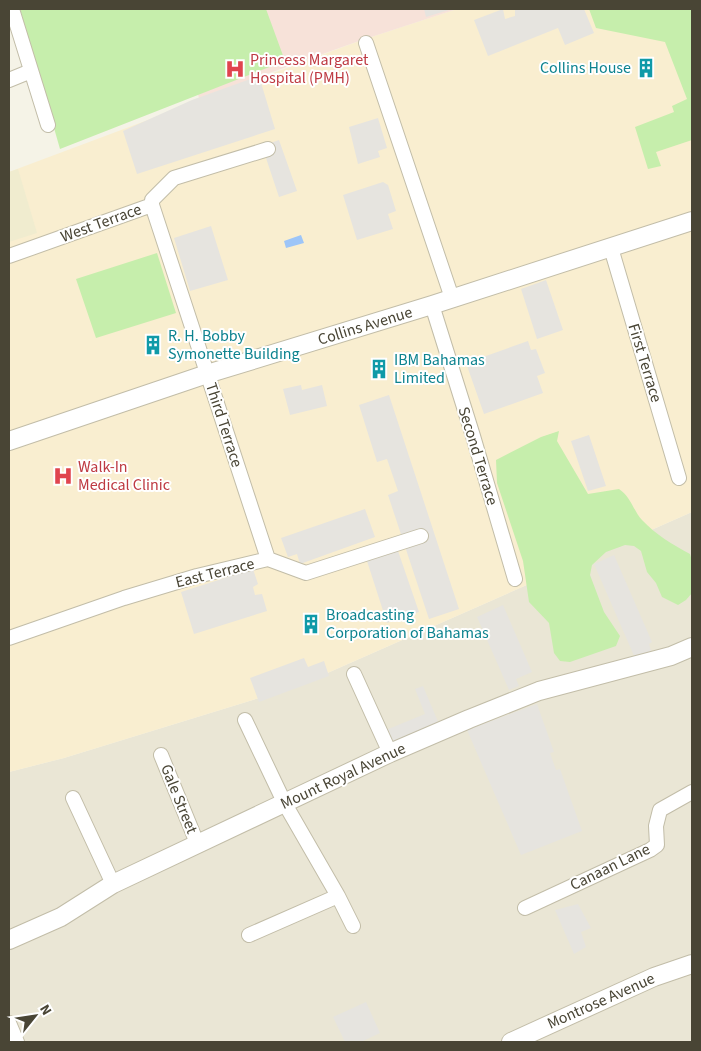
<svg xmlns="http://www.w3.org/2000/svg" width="701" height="1051" font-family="'Source Sans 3',sans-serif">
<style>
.residential{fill:#eae6d5}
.commercial{fill:#f9eed0}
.education{fill:#f0eccf}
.medical{fill:#f7e2d9}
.green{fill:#c6eeac}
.parking{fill:#e6e4df}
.water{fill:#9dc5f8}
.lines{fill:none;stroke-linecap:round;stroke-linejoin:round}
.minor-casing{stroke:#c2bda8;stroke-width:16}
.tertiary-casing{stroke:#c2bda8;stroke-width:20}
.minor{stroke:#fff;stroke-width:14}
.tertiary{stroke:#fff;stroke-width:18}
.labels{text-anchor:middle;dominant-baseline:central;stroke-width:4;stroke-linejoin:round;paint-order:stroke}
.health-label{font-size:16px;fill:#be3a42;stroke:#fff;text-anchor:start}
.culture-label{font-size:16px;fill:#0d838f;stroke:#fff;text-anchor:start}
.street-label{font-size:16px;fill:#494535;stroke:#fff}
</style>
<rect width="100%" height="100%" fill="#f5f3e7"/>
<path class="residential" d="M692,512V1042H9V772L64,758L298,686Z"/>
<path class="commercial" d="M457,9H692V512L298,686L64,758L9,772V172L359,41Z"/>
<path class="education" d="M18,169L37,233L9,242V172Z"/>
<path class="medical" d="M175,9H457L359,41L199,98Z"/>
<path class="green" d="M20,9H266L285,61L60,149Z
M589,9H692V132L691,133L692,140L656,152L661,166L648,169L635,127L674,112L672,106L687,99L665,42L596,28Z
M157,253L176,313L96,338L76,279Z
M559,431L557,441L588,494L619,489C631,497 633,510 642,520C655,534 673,545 690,554L692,561V593L686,600L678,605L662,597L656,583L647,572L641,551L634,546L625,545L606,552L592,565L590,575L604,612L620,636L616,646L570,662L560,661L554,653L549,623L529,602L523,561L497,483L496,460L541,437Z"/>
<path class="parking" d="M424,9H452L426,17Z
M503,9L505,19L515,16V9H584L594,33L565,45L558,28L488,56L474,20Z
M259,76L275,129L137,174L123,131L192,100Z
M378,118L387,148L378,151L380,157L358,164L349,127Z
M279,140L297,191L279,197L262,146Z
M383,182L388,185L396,211L388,214L393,229L357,240L343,195Z
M211,226L228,280L190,291L174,238Z
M546,280L563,330L537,339L521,289Z
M528,341L531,350L536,349L545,373L537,376L543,393L484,414L466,363Z
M301,385L302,390L322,385L327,406L290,415L283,389Z
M389,395L459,609L429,619L388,495L398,491L387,459L377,462L359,405Z
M589,435L606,486L588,491L571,441Z
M365,509L375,537L300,564L297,554L288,557L281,538Z
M398,551L419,612L387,623L367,561Z
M614,555L652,642L649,644L651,651L635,658L594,564Z
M253,569L258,584L253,587L255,595L262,594L267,611L194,634L181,592Z
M503,605L532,672L516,679L519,686L509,690L477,617Z
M304,658L308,667L324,661L329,676L259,702L250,678Z
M423,686L439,724L392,743L386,730L425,714L415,689Z
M537,704L554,752L550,753L556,770L560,769L582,831L521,855L467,730Z
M578,904L591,928L581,932L586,947L574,954L555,910Z
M366,1002L380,1033L361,1042H345L333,1017Z"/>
<path class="water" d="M301,235L304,243L286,248L284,241Z"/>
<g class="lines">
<defs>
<path id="minor" d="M12,9L48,125
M366,43L452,298
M9,80L31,71
M152,205L268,559
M611,248L679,478
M9,256L152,205V200L174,178L268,149
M432,305L473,436L515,579
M9,638L124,598L197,576L268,559L306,573L421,536
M354,674L390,753
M245,720L285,804L338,896L353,926
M161,755L197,843
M73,798L113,884
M525,908L650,850L657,845L656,826L660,810L692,792
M249,935L338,896
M9,1023L17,1042"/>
<path id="tertiary" d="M9,441L207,374L432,305L692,221
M9,940L61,917L113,884L390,753L469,719L539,691L671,656L692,647
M511,1042L654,977L692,964"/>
</defs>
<use href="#minor" class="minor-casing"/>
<use href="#tertiary" class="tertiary-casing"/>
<use href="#minor" class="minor"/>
<use href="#tertiary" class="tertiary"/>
</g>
<defs>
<symbol id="building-bare" viewBox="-9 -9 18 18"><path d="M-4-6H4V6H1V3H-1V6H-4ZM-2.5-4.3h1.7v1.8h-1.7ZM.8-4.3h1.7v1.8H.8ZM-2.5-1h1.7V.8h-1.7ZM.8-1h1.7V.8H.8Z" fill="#0f9aa8" stroke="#fff" stroke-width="2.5" paint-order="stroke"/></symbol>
<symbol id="hospital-bare" viewBox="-9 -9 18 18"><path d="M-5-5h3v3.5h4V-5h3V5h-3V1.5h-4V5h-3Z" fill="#e0444e" stroke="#fff" stroke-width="2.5" paint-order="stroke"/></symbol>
</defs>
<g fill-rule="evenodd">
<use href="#building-bare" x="632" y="54" width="28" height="28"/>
<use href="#hospital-bare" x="221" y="55" width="28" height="28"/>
<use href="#building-bare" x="139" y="331" width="28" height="28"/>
<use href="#building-bare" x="365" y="355" width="28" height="28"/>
<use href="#hospital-bare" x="49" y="462" width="28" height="28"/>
<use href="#building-bare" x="297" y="610" width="28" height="28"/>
</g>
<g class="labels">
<g class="health-label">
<text x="250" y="60">Princess Margaret<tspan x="250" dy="18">Hospital (PMH)</tspan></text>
<text x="78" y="467">Walk-In<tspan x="78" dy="18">Medical Clinic</tspan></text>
</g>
<g class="culture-label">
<text x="631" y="68" text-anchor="end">Collins House</text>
<text x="168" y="336">R. H. Bobby<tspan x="168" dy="18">Symonette Building</tspan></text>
<text x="394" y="360">IBM Bahamas<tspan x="394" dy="18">Limited</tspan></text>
<text x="326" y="615">Broadcasting<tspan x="326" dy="18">Corporation of Bahamas</tspan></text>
</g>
<g class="street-label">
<text transform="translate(101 223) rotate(-20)">West Terrace</text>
<text transform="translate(365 326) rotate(-17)">Collins Avenue</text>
<text transform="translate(645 363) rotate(73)">First Terrace</text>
<text transform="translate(224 425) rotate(72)">Third Terrace</text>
<text transform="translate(478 456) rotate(73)">Second Terrace</text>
<text transform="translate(215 573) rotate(-14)">East Terrace</text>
<text transform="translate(343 776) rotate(-25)">Mount Royal Avenue</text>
<text transform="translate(179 799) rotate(68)">Gale Street</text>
<text transform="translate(610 867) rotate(-26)">Canaan Lane</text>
<text transform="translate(601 1001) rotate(-24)">Montrose Avenue</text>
</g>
</g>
<rect width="701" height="1051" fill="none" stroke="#494535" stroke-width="20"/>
<g transform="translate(35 1016) rotate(60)" stroke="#ffffff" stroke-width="4" paint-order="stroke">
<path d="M0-4L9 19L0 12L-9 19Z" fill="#494535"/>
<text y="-8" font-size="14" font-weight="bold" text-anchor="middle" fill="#494535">N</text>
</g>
</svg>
